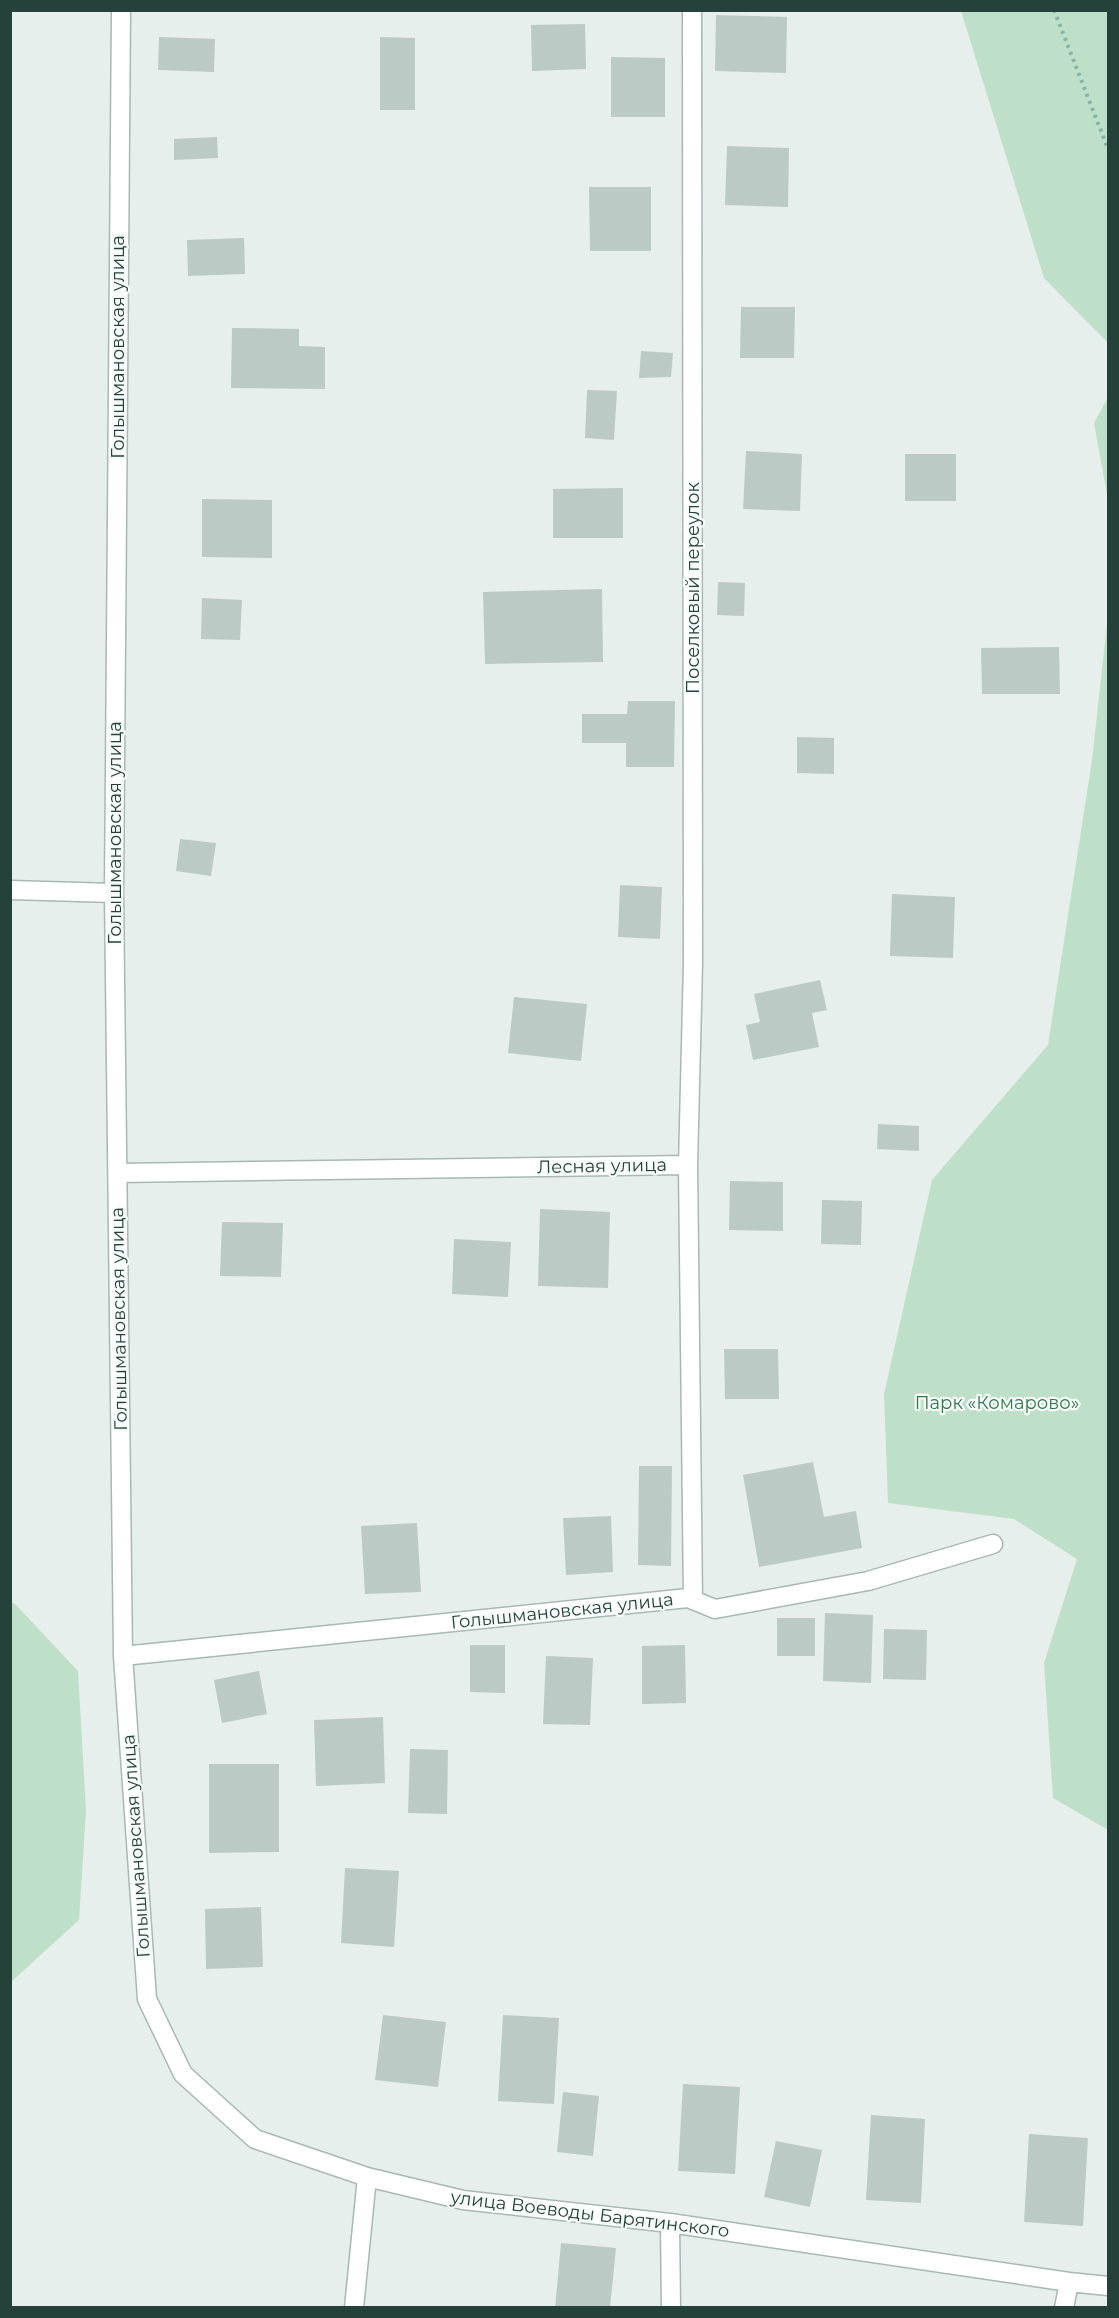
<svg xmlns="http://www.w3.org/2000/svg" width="1119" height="2318" font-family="Montserrat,sans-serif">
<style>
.green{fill:#bfe0c8}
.building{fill:#bbcac4}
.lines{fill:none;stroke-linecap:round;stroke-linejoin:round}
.minor-casing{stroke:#a8b8b2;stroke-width:21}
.path{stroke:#86b3a5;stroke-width:4;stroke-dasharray:3 4.5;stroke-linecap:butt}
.minor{stroke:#fff;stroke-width:18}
.labels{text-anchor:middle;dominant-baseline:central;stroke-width:4.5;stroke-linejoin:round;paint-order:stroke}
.street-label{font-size:18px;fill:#24423a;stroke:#f7fbf9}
.park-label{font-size:18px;fill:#2d7a4b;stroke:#f7fbf9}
</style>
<rect width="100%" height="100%" fill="#e6efeb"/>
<path class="green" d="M961,11H1108V343L1044,278Z
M1108,397V500L1094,423Z
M1108,615V1830L1053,1798L1044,1663L1077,1559L1014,1519L888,1503L884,1394L932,1180L1048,1045L1092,760Z
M11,1602L15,1604L78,1671L86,1811L79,1920L11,1982Z"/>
<path class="building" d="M716,15L787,17L786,73L715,71Z
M585,24L586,69L532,71L531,25Z
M159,37L215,39L214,72L158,70Z
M380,37L415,38V110H380Z
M611,57L665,58V117H611Z
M217,137L218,158L174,160V139Z
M727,146L789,148L788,207L725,205Z
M589,187H651V251H590Z
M244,238L245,274L188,276L187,240Z
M741,307H795L794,358H740Z
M232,328L299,329V346L325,347V389L231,388Z
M641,351L673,353L671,377L639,378Z
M587,390L617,391L614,440L585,438Z
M746,451L802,454L800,511L743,509Z
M905,454H956V501H905Z
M623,488V538H553V489Z
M202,499L272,500V558L202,557Z
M718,582L745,583L744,616L717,615Z
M602,589L603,662L485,664L483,592Z
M202,598L242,600L240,640L201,639Z
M1059,647L1060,694H982L981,648Z
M628,701H675L674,767H626V743H582V714H627Z
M797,737L834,738V774L797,773Z
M180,839L216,843L211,876L176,871Z
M620,885L662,887L660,939L618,937Z
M892,894L955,897L953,958L890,956Z
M820,980L827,1010L812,1013L819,1047L753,1060L746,1025L760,1022L754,994Z
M514,997L587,1004L581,1061L508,1053Z
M878,1124L919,1126V1151L877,1149Z
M730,1181L783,1182V1231L729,1230Z
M822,1200L862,1201L861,1245L821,1244Z
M540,1209L610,1212L608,1288L538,1286Z
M222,1222L283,1223L281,1277L220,1276Z
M454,1239L511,1242L508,1297L452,1294Z
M724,1349H778L779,1399H725Z
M813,1462L824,1517L856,1511L862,1548L759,1567L743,1475Z
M639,1466H672L671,1566L638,1565Z
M611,1516L613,1572L566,1575L563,1518Z
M417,1523L421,1592L365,1594L361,1526Z
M825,1613L873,1615L871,1683L823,1681Z
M777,1618H815V1656H777Z
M884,1629L927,1630L926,1680L883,1679Z
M470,1645H505V1693L470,1692Z
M685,1645L686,1703L642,1704V1646Z
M546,1656L593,1658L590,1725L543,1724Z
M259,1671L267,1714L222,1723L214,1680Z
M383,1717L385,1783L316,1786L314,1720Z
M410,1749L448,1750L447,1814L408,1813Z
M209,1764H279V1852L209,1853Z
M345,1868L399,1871L394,1947L341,1943Z
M261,1907L263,1967L206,1969L205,1909Z
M383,2015L446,2022L438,2087L375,2080Z
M503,2015L559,2018L554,2104L498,2101Z
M683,2084L740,2087L735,2174L678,2171Z
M563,2092L599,2096L593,2156L557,2152Z
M871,2115L925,2119L921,2203L866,2200Z
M1029,2134L1088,2138L1083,2226L1024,2222Z
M776,2141L822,2150L810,2207L764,2197Z
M561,2243L616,2248L610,2308H555Z"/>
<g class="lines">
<defs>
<path id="minor" d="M121,10L114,893L123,1656L147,1999L183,2074L255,2139L367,2177L463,2200L670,2223L1069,2282L1108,2286
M10,890L114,893
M688,1165L693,964L692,10
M118,1173L688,1165L693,1600
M123,1656L688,1598L715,1609L868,1581L993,1544
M670,2223L671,2308
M354,2308L367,2177
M1064,2308L1069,2282"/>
</defs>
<use href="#minor" class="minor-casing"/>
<path class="path" d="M1054,10L1108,149"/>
<use href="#minor" class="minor"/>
</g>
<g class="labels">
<g class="street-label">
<text transform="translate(118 347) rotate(-90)">Голышмановская улица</text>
<text transform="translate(693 588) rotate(-90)">Поселковый переулок</text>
<text transform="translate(115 833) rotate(-90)">Голышмановская улица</text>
<text transform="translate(602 1166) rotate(-1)">Лесная улица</text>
<text transform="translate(119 1319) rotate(-91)">Голышмановская улица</text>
<text transform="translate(562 1611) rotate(-6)">Голышмановская улица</text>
<text transform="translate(136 1846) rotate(-94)">Голышмановская улица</text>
<text transform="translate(590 2214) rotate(7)">улица Воеводы Барятинского</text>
</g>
<g class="park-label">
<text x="997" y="1403">Парк «Комарово»</text>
</g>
</g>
<rect width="1119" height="2318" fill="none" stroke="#24423a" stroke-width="24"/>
</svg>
